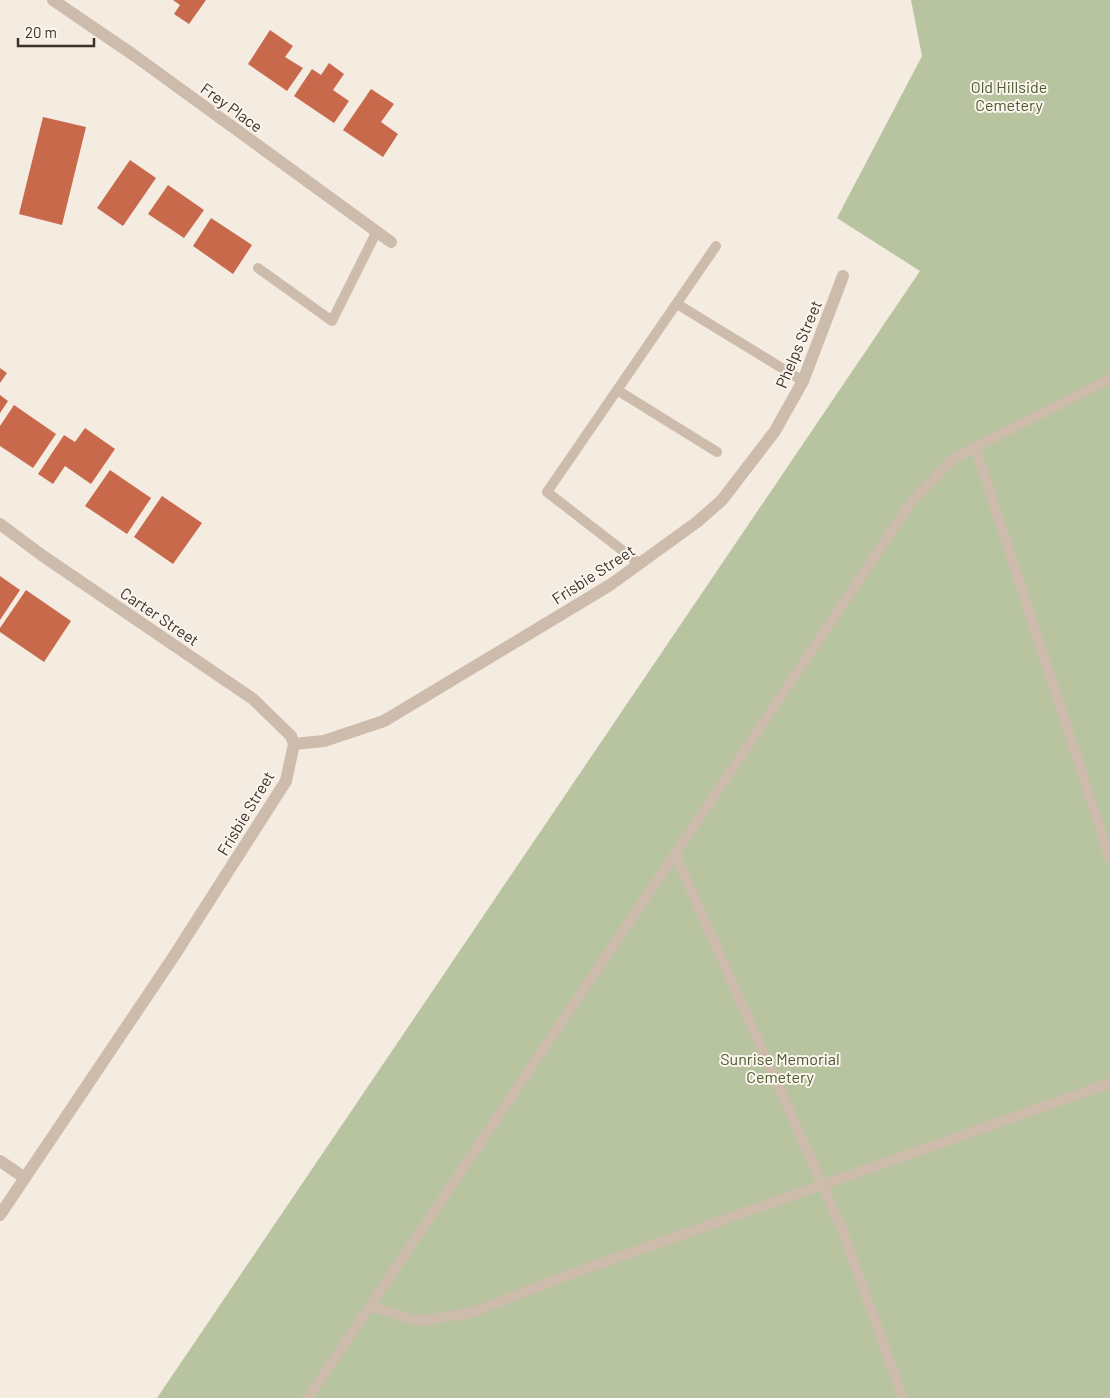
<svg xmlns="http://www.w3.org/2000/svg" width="1110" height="1398" font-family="Barlow,sans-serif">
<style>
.green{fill:#b8c4a0}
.building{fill:#c8694b}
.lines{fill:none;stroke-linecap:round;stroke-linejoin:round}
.service{stroke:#cdbbac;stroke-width:10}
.minor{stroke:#cdbbac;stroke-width:12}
.labels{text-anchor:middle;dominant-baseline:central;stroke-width:4;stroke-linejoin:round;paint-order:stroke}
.park-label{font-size:16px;fill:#4a5a2e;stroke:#fbf5ee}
.street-label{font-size:16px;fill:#3b302b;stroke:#fbf5ee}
</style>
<rect width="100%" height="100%" fill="#f4ebe1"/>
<path class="green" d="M911,0H1110V1398H157L920,271L837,218L922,56Z"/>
<path class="building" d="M173,0H206L189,24L174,14L180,5Z
M270,30L293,46L285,57L303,68L287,91L248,64Z
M329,63L344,74L333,90L349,101L334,123L294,96L312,69L321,75Z
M371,89L394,104L381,122L398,134L383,157L343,130Z
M43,117L86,127L62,225L19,214Z
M130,160L156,178L123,226L97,208Z
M168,185L204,210L184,238L148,214Z
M211,218L252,245L233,274L193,246Z
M0,368L7,373L0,383Z
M0,395L8,401L0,413Z
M14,405L56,434L33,468L0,446V426Z
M85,428L115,449L91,484L65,466L53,484L38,474L64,435L75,442Z
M110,470L151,498L127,534L85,506Z
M162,496L202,523L173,564L134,537Z
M0,576L20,590L0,620Z
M26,590L71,621L44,662L0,632V628Z"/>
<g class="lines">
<path class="service" d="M258,268L332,321L377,231
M677,304L803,381
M617,390L717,452
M975,446L1110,859
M640,564L547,492L716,246
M370,1306L418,1321L471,1313L557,1279L1110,1083
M308,1398L675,854
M903,1398L842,1229L675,854L912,501L954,458L1110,379"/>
<path class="minor" d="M53,0L135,56L391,242
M0,524L43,556L253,699L291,736L294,744
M294,744L324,741L384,721L610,585L697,522L722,500L775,431L803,381L843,276
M0,1161L25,1178
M0,1215L174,956L286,781L294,744"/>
</g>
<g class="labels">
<g class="park-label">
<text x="1009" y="86">Old Hillside<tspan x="1009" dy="18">Cemetery</tspan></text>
<text x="780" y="1058">Sunrise Memorial<tspan x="780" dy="18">Cemetery</tspan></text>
</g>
<g class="street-label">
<text transform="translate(232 107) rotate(36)">Frey Place</text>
<text transform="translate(798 344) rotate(-67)">Phelps Street</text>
<text transform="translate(593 574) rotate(-33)">Frisbie Street</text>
<text transform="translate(160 616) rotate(34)">Carter Street</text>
<text transform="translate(245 813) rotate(-59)">Frisbie Street</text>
</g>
</g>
<path d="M18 38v8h76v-8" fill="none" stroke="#3b302b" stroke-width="2.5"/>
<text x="25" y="38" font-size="15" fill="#3b302b" stroke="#fbf5ee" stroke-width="4" paint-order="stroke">20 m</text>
</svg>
